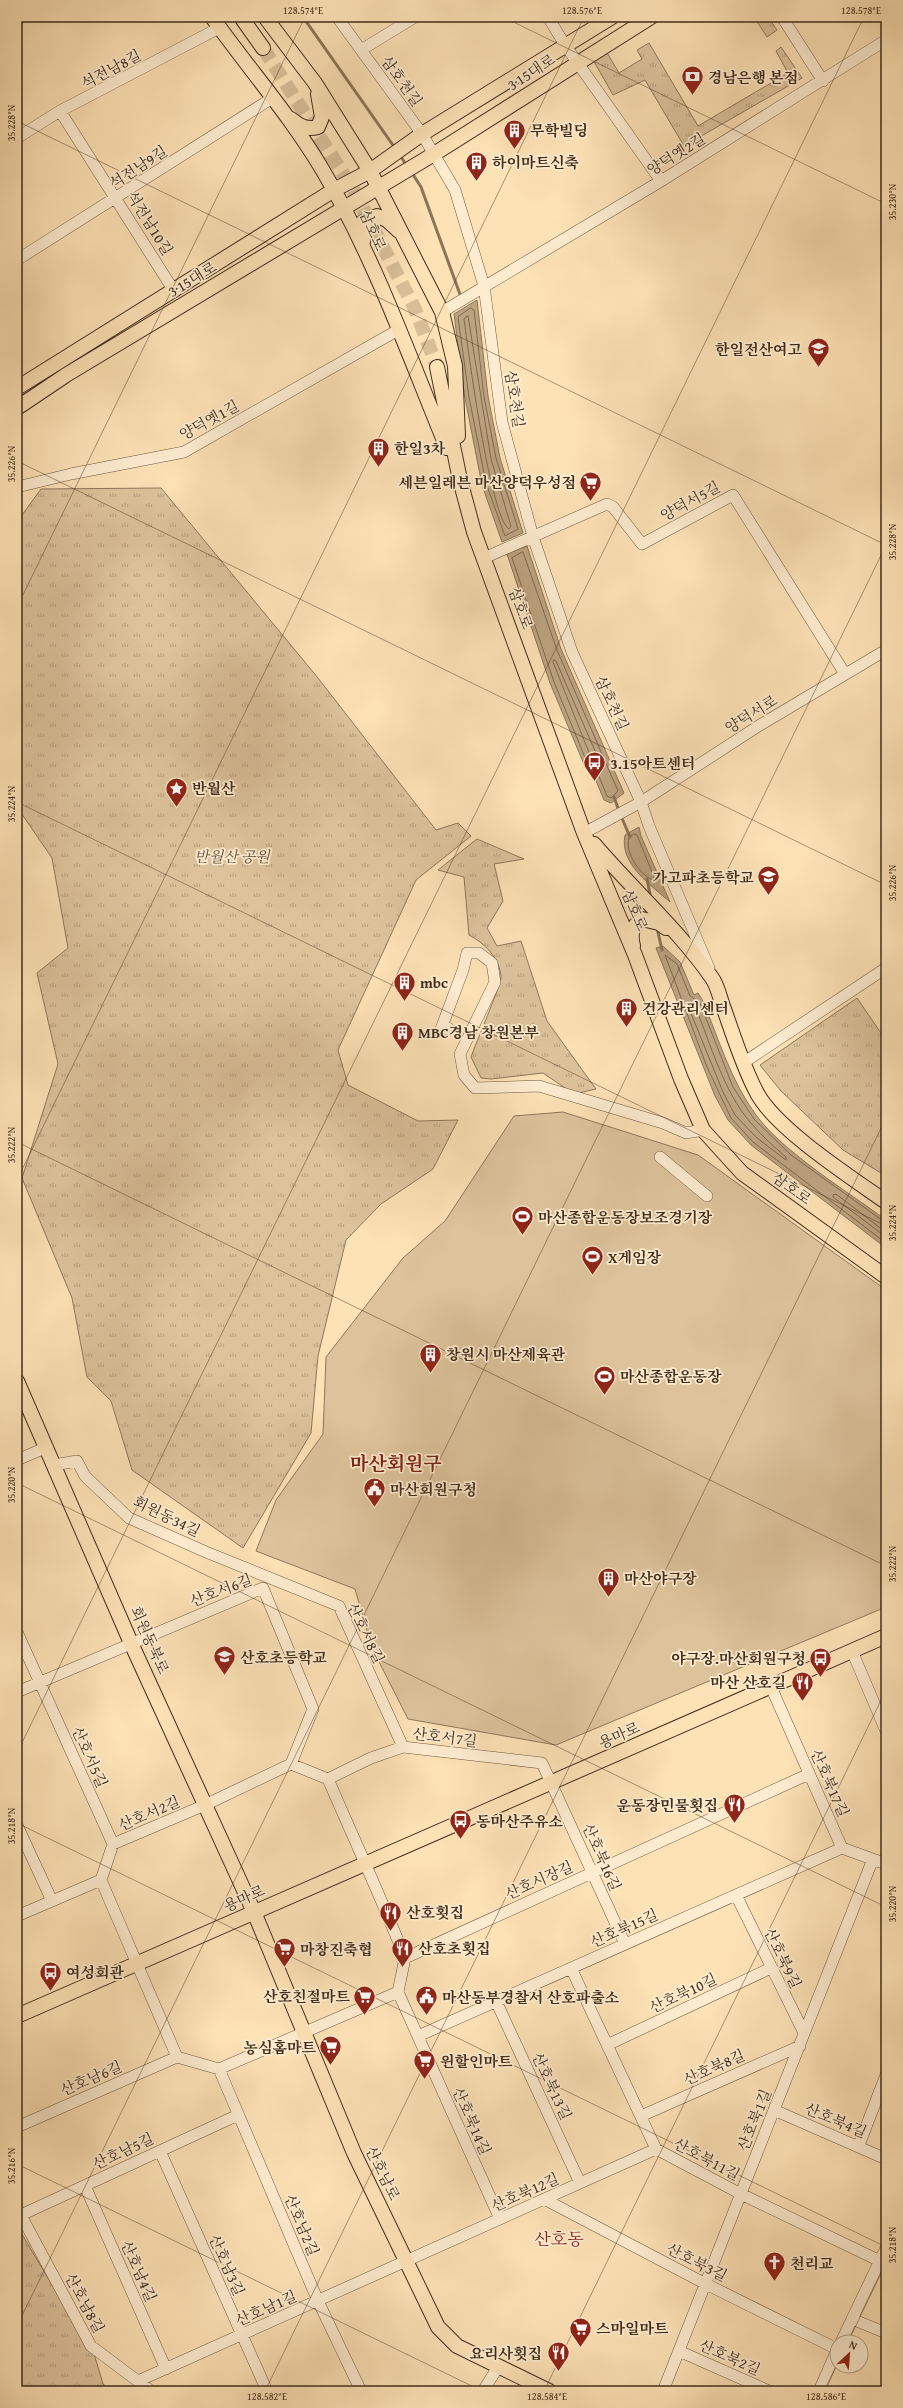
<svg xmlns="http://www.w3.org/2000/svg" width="903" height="2408" font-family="'Gentium Book Plus','Noto Serif KR',serif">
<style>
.grass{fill:url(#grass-tufts);stroke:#8e785c}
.pitch{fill:#ddc39c;stroke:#8e785c}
.water{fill:#bda481;stroke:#8b7458}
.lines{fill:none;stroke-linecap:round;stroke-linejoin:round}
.shore{stroke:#7e684e;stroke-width:1}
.stream{stroke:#8b7458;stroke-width:3}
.major-tunnel{stroke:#d7be97;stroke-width:14;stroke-dasharray:14 7;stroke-linecap:butt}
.minor-casing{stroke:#6f5a42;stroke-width:12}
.major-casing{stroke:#402d1b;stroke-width:16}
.minor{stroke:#feecd0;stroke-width:11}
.major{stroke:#fde2b6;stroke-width:14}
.ticks{fill:none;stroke:#402d1b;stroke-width:1;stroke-opacity:0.45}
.labels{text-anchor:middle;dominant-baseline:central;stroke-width:3.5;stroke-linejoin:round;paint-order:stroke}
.street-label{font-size:15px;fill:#402d1b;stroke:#feecd0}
.poi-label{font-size:15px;font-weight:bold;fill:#402d1b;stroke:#feecd0;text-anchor:start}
.park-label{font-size:15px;font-style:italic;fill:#5f4b35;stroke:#feecd0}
.quarter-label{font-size:17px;fill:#7a1f14;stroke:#feecd0}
.district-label{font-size:19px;font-weight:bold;fill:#7a1f14;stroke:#feecd0}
.neatline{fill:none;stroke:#402d1b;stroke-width:1.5}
.ticks-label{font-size:10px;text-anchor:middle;fill:#402d1b}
</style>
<defs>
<pattern id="grass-tufts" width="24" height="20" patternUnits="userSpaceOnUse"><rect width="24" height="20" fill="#ddc39c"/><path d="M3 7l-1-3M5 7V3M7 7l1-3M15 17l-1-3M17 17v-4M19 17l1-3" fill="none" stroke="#b59f7e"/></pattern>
</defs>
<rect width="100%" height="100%" fill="#fde2b6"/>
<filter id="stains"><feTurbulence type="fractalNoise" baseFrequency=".005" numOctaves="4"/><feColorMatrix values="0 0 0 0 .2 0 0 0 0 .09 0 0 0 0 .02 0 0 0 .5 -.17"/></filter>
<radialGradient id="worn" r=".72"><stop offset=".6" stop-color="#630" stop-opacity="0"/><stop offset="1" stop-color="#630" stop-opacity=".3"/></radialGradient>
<path class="grass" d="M754,17H768L777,30L767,37Z
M649,43L698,126L788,73L776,51L781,47L802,78L684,146L645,80L613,95L592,58L606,51L619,73L642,59L637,50Z
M161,488L318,678L436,830L458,823L471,836L416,880L338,1050L348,1085L418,1121L458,1120L433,1169L381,1204L346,1240L318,1356L311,1433L243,1548L132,1470L111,1401L87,1377L72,1298L22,1178L58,1064L37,973L68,948L52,858L17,807V522L41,489Z
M477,839L524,859L494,864L503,901L487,928L497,946L521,941L547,1021L596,1089L574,1094L543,1073L491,1079L481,1078L471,1057C475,1045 501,985 501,977C500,958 484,943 469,935L464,877L438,870Z
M857,998L883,1036L886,1035V1176L843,1150L781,1091L760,1065Z
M17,2226L95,2357L103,2384L112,2391H17Z"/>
<path class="pitch" d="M563,1112L698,1155L886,1290V1607L556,1745L408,1719L372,1648L355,1589L256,1551L276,1500L323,1434L326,1357L403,1258L445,1221L514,1116Z"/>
<path class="water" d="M477,300L488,396L500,458L523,533L502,542L482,485L465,398L454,314Z
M527,546L561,649L624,793L611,803L604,800L592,771L586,769L550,683L507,554Z
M639,827L641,836L670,902C651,885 619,864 625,835Z
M663,946L680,962L694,995L698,993L703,1001C719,1040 731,1081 756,1115C784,1153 847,1191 886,1220V1248L751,1145L728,1120L715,1096L656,948Z"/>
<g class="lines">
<path class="shore" d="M471,308L474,310L484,397L496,458L518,529L505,536L486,483L469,397L458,317Z
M468,316L491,459L511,526L509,529C490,517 468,349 464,319Z
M523,552L557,650L618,791L611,798L607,796L596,769L588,765L554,682L512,558Z
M554,660L556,661L599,760L598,763L592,760L553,662Z
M634,834L637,835L654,877L653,880C640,875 624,852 629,838Z
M691,1003L695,1006C711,1045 723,1090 750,1122C761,1135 773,1146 786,1157V1160L757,1138L735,1115L723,1092L688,1006Z
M886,1223L791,1155L754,1119L733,1087L700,1003L690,996L677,964L665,955L707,1067L731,1118L753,1142L886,1243
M886,1228L879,1227L836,1194L833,1195V1197L886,1237"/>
<path class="stream" d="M303,17L395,148
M399,154L407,166
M412,173L421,187L461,297
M614,797L619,811
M621,816L630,837
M647,879L651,899
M657,928L662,950"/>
<path class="major-tunnel" d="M263,48L354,191L415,309L437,367"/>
<defs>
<path id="minor" d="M337,17L422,134L455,190L484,286L502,422L533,537L572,652L641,802L649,826L709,968
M548,17L565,45L661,181
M782,17L823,81
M361,50L415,17
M60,111L174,291
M17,138L60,111L219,28
M17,260L274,97
M442,312L661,181L886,40
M17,487L71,474L184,452L398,330
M484,558L607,504L613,507L642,544L733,495L845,674
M584,833L641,802L760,725L886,650
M448,1028L441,1029L463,970L467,953H479L492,963L495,982L460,1054L464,1075L475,1088L539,1086L663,1123L686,1133L703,1130
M743,1063L886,968
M660,1157L707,1196
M17,1460L47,1447
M54,1465L77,1461L85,1476L129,1518L206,1552L339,1606L403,1747
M17,1632L113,1844
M852,1651L886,1731
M771,1687L842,1848L886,1864
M17,1692L263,1588L313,1709L291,1764
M328,1779L371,1758L403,1747L542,1763L625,1944
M17,1825L52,1901
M101,1880L177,2057L219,2069L398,1992L405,1958
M736,1895L804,2033
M17,1916L101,1880L113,1844L205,1805L291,1764L328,1779C354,1839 381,1897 405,1958
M405,1958L809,1774
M571,1968L656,2149L741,2194L880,2261
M398,1992L500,2219
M496,2001L580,2183
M418,2036L842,1848
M607,2045L771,1968
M219,2069L318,2301L361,2391
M774,2110L886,2159
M641,2116L800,2046
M17,2127L177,2057
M859,2145L886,2075
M160,2151L267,2391
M85,2186L166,2369
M544,2199L706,2284L837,2349
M17,2208L91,2346L151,2391
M21,2215L238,2115
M886,2248L852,2319L886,2333
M841,2342L852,2319
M679,2351L769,2391
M138,2381L656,2149
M483,2391L498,2367
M663,2391L873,1859
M819,2391L837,2350"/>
<path id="major" d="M212,17C248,68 290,115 322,169C373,254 409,356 447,448
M241,17L263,48
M265,17L315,83L370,171L442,312L455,366L458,436
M291,119C300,126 306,130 318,127L322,117L318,94
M363,242V222L377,216L387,220L399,231
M437,367L460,480L474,532L584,833L635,955L681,1079L703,1130L742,1173L886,1277
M17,388L334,190L370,171L422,134L612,17
M17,408L66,375L434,154L651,17
M594,844C632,889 678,929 712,978C718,986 720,999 724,1009C734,1037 743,1067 757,1093C776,1129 852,1178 886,1202
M633,946C630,934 632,926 642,919L659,923L666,928
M17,1381L131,1643L254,1912L354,2153L438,2327L457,2346L549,2391
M17,2016L886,1636"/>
</defs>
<use href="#minor" class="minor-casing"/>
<use href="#major" class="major-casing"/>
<use href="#minor" class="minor"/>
<use href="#major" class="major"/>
</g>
<path class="ticks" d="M503,17L886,204M17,34L26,17M17,121L886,545M17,461L886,885M17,607L305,17M17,802L886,1226M17,1142L886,1566M17,1180L584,17M17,1483L886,1907M17,1753L864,17M17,1823L886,2247M17,2164L482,2391M17,2326L886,545M848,2342L886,2263M265,2391L886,1118M544,2391L886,1690M824,2391L837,2364"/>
<defs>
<symbol id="bank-pin" viewBox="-11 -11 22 30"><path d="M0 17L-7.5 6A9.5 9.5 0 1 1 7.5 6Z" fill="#8f2418" stroke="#feecd0"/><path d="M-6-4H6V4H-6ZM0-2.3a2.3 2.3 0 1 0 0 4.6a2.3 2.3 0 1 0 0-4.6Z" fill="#fff"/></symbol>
<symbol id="building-pin" viewBox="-11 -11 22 30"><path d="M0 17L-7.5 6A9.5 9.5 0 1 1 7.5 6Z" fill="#8f2418" stroke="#feecd0"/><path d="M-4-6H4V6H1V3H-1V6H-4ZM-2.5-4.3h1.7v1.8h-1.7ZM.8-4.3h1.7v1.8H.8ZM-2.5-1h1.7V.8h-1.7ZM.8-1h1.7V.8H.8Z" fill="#fff"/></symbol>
<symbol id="school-pin" viewBox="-11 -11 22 30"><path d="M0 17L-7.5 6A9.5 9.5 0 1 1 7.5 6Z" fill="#8f2418" stroke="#feecd0"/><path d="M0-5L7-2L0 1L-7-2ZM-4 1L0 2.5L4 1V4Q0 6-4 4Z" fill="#fff"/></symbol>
<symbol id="supermarket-pin" viewBox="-11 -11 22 30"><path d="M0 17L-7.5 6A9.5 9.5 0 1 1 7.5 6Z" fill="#8f2418" stroke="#feecd0"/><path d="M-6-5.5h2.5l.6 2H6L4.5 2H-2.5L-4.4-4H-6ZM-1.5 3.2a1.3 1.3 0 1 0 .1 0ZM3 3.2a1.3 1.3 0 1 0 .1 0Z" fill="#fff"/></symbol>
<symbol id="bus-pin" viewBox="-11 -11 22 30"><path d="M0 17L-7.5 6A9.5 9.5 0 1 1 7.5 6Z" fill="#8f2418" stroke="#feecd0"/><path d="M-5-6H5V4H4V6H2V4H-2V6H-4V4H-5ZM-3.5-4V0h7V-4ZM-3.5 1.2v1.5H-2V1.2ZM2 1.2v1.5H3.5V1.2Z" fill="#fff"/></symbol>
<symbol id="sight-pin" viewBox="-11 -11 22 30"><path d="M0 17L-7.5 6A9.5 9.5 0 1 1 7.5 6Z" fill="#8f2418" stroke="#feecd0"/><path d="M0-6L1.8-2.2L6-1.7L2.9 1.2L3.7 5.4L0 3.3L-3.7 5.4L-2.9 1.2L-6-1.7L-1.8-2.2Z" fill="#fff"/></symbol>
<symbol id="stadium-pin" viewBox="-11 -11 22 30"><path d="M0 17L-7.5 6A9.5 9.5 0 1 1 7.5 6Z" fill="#8f2418" stroke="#feecd0"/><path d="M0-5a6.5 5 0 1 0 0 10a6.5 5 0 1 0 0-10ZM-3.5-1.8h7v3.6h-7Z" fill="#fff"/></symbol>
<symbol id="civic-pin" viewBox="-11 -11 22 30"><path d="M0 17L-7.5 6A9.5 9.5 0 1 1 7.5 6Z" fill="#8f2418" stroke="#feecd0"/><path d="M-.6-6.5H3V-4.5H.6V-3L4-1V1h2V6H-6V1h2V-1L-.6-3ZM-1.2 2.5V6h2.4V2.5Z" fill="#fff"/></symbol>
<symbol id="restaurant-pin" viewBox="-11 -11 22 30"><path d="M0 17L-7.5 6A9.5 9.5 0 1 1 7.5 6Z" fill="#8f2418" stroke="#feecd0"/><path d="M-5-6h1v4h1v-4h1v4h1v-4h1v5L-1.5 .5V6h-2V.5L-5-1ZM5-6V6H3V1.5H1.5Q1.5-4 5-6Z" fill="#fff"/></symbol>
<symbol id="church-pin" viewBox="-11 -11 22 30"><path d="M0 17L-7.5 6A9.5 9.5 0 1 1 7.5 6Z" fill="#8f2418" stroke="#feecd0"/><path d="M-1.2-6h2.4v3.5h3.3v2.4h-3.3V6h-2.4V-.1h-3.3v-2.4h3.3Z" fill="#fff"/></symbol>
</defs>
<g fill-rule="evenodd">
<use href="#bank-pin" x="680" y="64" width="25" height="34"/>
<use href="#building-pin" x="502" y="118" width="25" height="34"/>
<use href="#building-pin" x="464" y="150" width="25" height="34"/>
<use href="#school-pin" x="806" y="336" width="25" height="34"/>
<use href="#building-pin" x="366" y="436" width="25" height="34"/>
<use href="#supermarket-pin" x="578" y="470" width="25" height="34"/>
<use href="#bus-pin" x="582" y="750" width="25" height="34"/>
<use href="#sight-pin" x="164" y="776" width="25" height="34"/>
<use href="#school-pin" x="756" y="864" width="25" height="34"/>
<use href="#building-pin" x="392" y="970" width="25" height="34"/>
<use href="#building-pin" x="614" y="996" width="25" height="34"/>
<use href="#building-pin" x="390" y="1020" width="25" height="34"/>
<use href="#stadium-pin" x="510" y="1204" width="25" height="34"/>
<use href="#stadium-pin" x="580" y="1244" width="25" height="34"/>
<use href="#building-pin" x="418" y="1342" width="25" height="34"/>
<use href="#stadium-pin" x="592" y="1364" width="25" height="34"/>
<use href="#civic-pin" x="362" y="1476" width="25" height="34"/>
<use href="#building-pin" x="596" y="1566" width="25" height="34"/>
<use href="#school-pin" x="212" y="1644" width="25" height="34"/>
<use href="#bus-pin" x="808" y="1646" width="25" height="34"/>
<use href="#restaurant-pin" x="790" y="1670" width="25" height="34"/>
<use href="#restaurant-pin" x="722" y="1792" width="25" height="34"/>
<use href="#bus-pin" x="448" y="1808" width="25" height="34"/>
<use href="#restaurant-pin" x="378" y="1900" width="25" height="34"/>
<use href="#restaurant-pin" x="390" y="1936" width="25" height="34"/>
<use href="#supermarket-pin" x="272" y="1936" width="25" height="34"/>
<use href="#bus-pin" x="38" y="1960" width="25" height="34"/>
<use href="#supermarket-pin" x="352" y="1984" width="25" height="34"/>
<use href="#civic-pin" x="414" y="1984" width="25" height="34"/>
<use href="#supermarket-pin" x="318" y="2034" width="25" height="34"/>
<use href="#supermarket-pin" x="412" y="2048" width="25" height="34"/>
<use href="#church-pin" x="762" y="2250" width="25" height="34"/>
<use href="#supermarket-pin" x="568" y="2316" width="25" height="34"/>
<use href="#restaurant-pin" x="546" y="2340" width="25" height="34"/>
</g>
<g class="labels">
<g class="street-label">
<text transform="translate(111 69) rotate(-28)">석전남8길</text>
<text transform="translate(531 72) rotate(-33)">3·15대로</text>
<text transform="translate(402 81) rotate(54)">삼호천길</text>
<text transform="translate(676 154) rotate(-32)">양덕옛2길</text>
<text transform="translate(138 167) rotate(-33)">석전남9길</text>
<text transform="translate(150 223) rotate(58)">석전남10길</text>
<text transform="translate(373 230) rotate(66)">삼호로</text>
<text transform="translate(192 279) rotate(-31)">3·15대로</text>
<text transform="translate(515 399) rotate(81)">삼호천길</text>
<text transform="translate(209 420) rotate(-29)">양덕옛1길</text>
<text transform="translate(690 501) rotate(-29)">양덕서5길</text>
<text transform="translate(521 608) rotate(70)">삼호로</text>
<text transform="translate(612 703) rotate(65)">삼호천길</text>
<text transform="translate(751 714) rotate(-32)">양덕서로</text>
<text transform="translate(635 910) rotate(67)">삼호로</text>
<text transform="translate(792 1188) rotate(36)">삼호로</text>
<text transform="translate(167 1516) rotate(26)">회원동34길</text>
<text transform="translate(221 1590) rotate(-21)">산호서6길</text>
<text transform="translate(366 1633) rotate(64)">산호서8길</text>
<text transform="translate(150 1640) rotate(66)">회원동북로</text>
<text transform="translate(619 1735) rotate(-24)">용마로</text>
<text transform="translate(445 1737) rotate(7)">산호서7길</text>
<text transform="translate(90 1757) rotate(66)">산호서5길</text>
<text transform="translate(830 1783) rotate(66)">산호북17길</text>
<text transform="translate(149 1813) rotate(-23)">산호서2길</text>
<text transform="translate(602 1857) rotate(66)">산호북16길</text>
<text transform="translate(539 1880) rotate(-24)">산호시장길</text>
<text transform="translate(244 1898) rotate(-24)">용마로</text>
<text transform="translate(624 1928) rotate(-24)">산호북15길</text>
<text transform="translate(783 1958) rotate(64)">산호북9길</text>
<text transform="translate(683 1993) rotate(-25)">산호북10길</text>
<text transform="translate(714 2067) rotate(-24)">산호북8길</text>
<text transform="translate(91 2078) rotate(-23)">산호남6길</text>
<text transform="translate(552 2086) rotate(65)">산호북13길</text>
<text transform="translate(754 2120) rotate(-68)">산호북1길</text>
<text transform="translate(836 2120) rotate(23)">산호북4길</text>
<text transform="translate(472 2121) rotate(66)">산호북14길</text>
<text transform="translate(123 2151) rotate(-25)">산호남5길</text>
<text transform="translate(707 2159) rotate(28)">산호북11길</text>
<text transform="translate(383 2173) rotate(64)">산호남로</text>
<text transform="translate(525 2192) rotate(-24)">산호북12길</text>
<text transform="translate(302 2225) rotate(67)">산호남2길</text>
<text transform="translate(697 2262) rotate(27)">산호북3길</text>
<text transform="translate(227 2265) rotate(66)">산호남3길</text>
<text transform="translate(139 2271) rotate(66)">산호남4길</text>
<text transform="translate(85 2303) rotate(62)">산호남8길</text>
<text transform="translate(266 2308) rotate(-24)">산호남1길</text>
<text transform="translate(730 2357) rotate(24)">산호북2길</text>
</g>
<g class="poi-label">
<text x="708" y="77">경남은행 본점</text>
<text x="530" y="130">무학빌딩</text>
<text x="492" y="162">하이마트신축</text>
<text x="802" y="349" text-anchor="end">한일전산여고</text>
<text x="394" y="448">한일3차</text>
<text x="576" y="482" text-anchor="end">세븐일레븐 마산양덕우성점</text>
<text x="610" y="763">3.15아트센터</text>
<text x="192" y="788">반월산</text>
<text x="754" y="877" text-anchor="end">가고파초등학교</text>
<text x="420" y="982">mbc</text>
<text x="642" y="1008">건강관리센터</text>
<text x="418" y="1032">MBC경남 창원본부</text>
<text x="538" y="1217">마산종합운동장보조경기장</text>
<text x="608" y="1257">X게임장</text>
<text x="446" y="1354">창원시 마산제육관</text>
<text x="620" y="1376">마산종합운동장</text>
<text x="390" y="1489">마산회원구청</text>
<text x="624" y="1578">마산야구장</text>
<text x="240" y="1657">산호초등학교</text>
<text x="806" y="1658" text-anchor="end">야구장.마산회원구청</text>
<text x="786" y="1682" text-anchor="end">마산 산호길</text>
<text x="718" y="1805" text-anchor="end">운동장민물횟집</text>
<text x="476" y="1821">동마산주유소</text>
<text x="406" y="1912">산호횟집</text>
<text x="418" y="1948">산호초횟집</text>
<text x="300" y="1949">마창진축협</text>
<text x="66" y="1972">여성회관</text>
<text x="350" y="1996" text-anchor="end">산호친절마트</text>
<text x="442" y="1997">마산동부경찰서 산호파출소</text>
<text x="316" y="2047" text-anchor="end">농심홈마트</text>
<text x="440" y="2061">윈할인마트</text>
<text x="790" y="2263">천리교</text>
<text x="596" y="2328">스마일마트</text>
<text x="542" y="2353" text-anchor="end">요리사횟집</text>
</g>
<g class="park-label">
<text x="232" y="856">반월산 공원</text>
</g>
<g class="quarter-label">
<text x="559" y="2238">산호동</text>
</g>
<g class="district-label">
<text x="396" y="1463">마산회원구</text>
</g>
</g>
<rect width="903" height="2408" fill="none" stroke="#fde2b6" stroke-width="44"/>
<g transform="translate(849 2354) rotate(26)"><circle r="19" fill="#feecd0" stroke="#b2a088"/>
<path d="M0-3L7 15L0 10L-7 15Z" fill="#8f2418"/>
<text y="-6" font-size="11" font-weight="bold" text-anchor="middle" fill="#402d1b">N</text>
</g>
<rect x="22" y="22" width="859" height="2364" class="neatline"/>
<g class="ticks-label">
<text x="303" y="14">128.574°E</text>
<text x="582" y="14">128.576°E</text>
<text x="861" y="14">128.578°E</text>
<text transform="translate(11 123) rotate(-90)" y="4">35.228°N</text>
<text transform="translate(892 202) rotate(-90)" y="4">35.230°N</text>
<text transform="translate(11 464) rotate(-90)" y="4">35.226°N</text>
<text transform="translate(892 542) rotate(-90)" y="4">35.228°N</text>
<text transform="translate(11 804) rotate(-90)" y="4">35.224°N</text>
<text transform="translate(892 883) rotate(-90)" y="4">35.226°N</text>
<text transform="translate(11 1145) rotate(-90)" y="4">35.222°N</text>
<text transform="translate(892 1223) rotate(-90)" y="4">35.224°N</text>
<text transform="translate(11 1485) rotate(-90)" y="4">35.220°N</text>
<text transform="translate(892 1564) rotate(-90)" y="4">35.222°N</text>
<text transform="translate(11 1826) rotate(-90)" y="4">35.218°N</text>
<text transform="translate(892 1904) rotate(-90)" y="4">35.220°N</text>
<text transform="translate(11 2166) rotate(-90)" y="4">35.216°N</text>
<text transform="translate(892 2245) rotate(-90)" y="4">35.218°N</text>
<text x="267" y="2400">128.582°E</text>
<text x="547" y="2400">128.584°E</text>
<text x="826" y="2400">128.586°E</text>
</g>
<rect width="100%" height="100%" filter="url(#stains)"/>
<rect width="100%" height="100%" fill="url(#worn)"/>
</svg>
